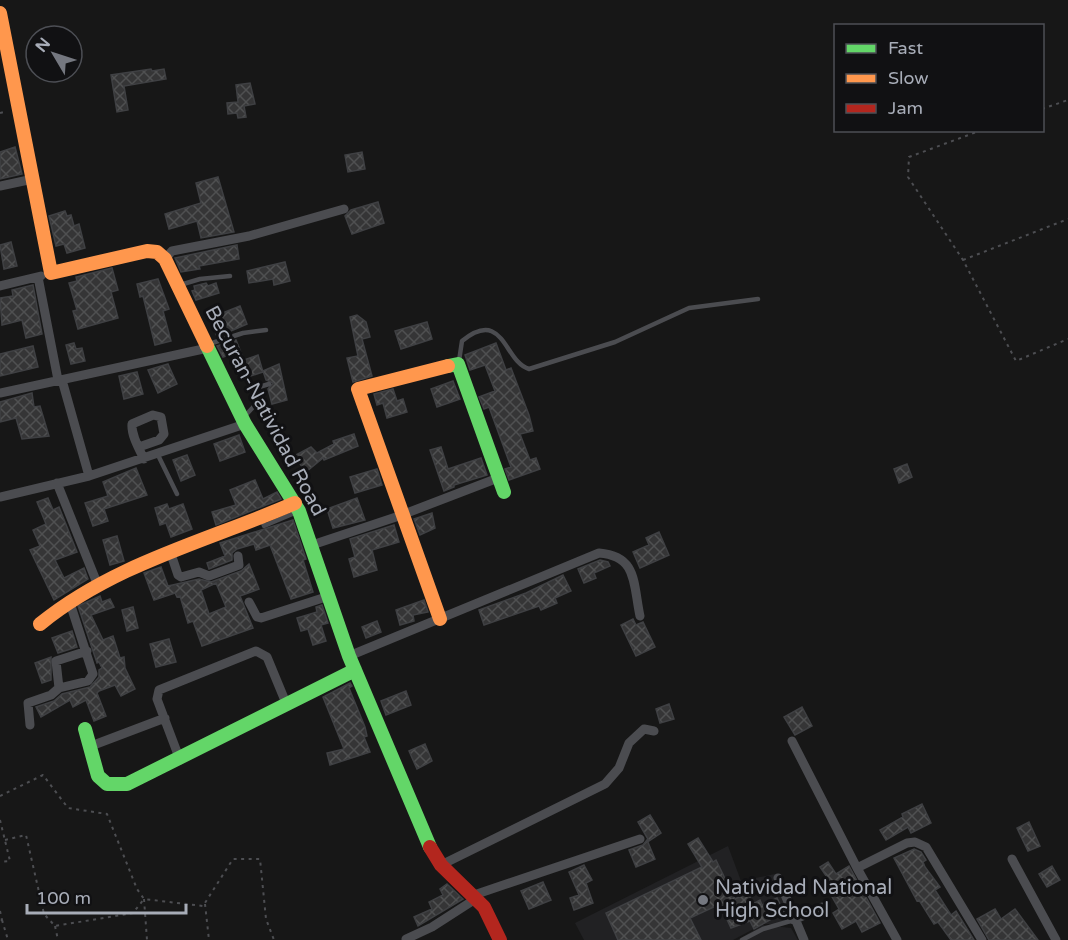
<svg xmlns="http://www.w3.org/2000/svg" width="1068" height="940" font-family="'Varela Round',sans-serif">
<style>
.built{fill:#212123}
.building{fill:url(#building-cross-hatch);stroke:#3f4043;stroke-width:1.5;fill-rule:evenodd}
.lines{fill:none;stroke-linecap:round;stroke-linejoin:round}
.path{stroke:#4d4e52;stroke-width:2;stroke-dasharray:3 4.5;stroke-linecap:butt}
.lane{stroke:#4b4c50;stroke-width:4.5}
.street{stroke:#4b4c50;stroke-width:9}
.fast{stroke:#63d668;stroke-width:14}
.slow{stroke:#ff974d;stroke-width:14}
.jam{stroke:#b3261e;stroke-width:14}
.poi-dot{fill:#757880;stroke:#111113;stroke-width:2}
.labels{text-anchor:middle;dominant-baseline:central;stroke-width:6;stroke-linejoin:round;paint-order:stroke}
.street-label{font-size:20px;fill:#a8adb8;stroke:#111113}
.poi-label{font-size:20px;fill:#a8adb8;stroke:#111113;text-anchor:start}
</style>
<defs>
<pattern id="building-cross-hatch" width="8" height="8" patternUnits="userSpaceOnUse" patternTransform="scale(1.5)"><rect width="8" height="8" fill="#353536"/><path d="M0 0l8 8M0 8l8-8" fill="none" stroke="#4f5051"/></pattern>
</defs>
<rect width="100%" height="100%" fill="#171717"/>
<path class="built" d="M728,846L741,881L775,874L796,924H763L733,940H584L575,923Z
M763,925L791,928L798,940H737Z"/>
<path class="building" d="M151,69L152,71L164,69L166,79L124,86L128,110L117,112L111,75Z
M250,83L255,104L244,106L246,117L238,118L237,113L228,114L227,103L238,102L236,85Z
M15,147L22,174L0,179V152Z
M362,152L365,169L348,172L345,155Z
M218,177L234,232L201,238L197,221L169,229L165,214L201,203L196,183Z
M378,202L384,223L352,234L345,216L351,210Z
M65,211L67,216L71,215L74,226L79,224L85,248L67,253L64,244L56,246L49,216Z
M11,242L17,266L4,269L0,245Z
M237,245L239,259L199,266L200,269L181,272L175,258Z
M285,262L290,281L274,285L273,279L249,283L247,271Z
M112,268L118,290L111,292L118,318L78,329L73,311L77,310L69,283L77,281L76,277Z
M158,279L169,309L163,311L171,341L155,345L143,296L140,297L137,284Z
M206,283L208,286L216,283L219,293L196,300L192,291L195,290L194,286Z
M33,285L42,334L26,338L22,320L2,325L0,298L13,296L12,290Z
M240,306L247,324L217,337L210,318Z
M357,315L366,322L370,337L362,339L372,376L353,382L347,358L358,356L350,317Z
M427,322L432,339L401,349L395,331Z
M236,340L244,360L258,355L263,372L241,379L232,354L223,357L217,346Z
M74,343L76,349L82,348L85,361L71,364L66,345Z
M496,343L506,370L511,368L529,415L533,431L520,434L530,460L536,458L540,469L509,480L505,469L511,467L489,407L484,409L479,397L495,391L485,365L470,370L465,355Z
M33,346L38,367L0,376V354Z
M168,364L177,384L158,393L148,370Z
M279,364L287,400L272,404L268,389L273,383L266,380L263,371Z
M137,372L143,394L124,399L119,376Z
M453,381L460,399L437,407L431,389Z
M393,389L397,401L403,399L407,412L387,418L383,403L377,405L374,394Z
M32,393L34,407L40,406L49,436L22,439L16,418L0,422V402Z
M354,434L358,446L324,460L323,458L306,472L294,456L311,447L317,453L334,444L333,441Z
M239,435L245,452L220,461L214,444Z
M441,447L448,469L481,458L487,475L454,485V487L444,491L430,450Z
M187,455L195,475L181,481L173,460Z
M907,464L912,477L899,483L894,469Z
M136,468L147,495L104,509L108,521L93,526L85,503L108,496L103,482Z
M377,469L382,485L355,493L350,477Z
M255,480L263,499L277,492L281,499L216,525L212,512L236,505L230,490Z
M48,498L53,510L59,507L77,552L55,560L64,578L84,568L88,579L54,600L30,550L40,546L33,530L46,524L37,502Z
M357,498L365,520L333,528L327,509Z
M167,504L169,509L183,504L192,529L171,537L166,523L160,525L155,508Z
M432,513L435,528L420,535L414,519Z
M293,520L306,559L303,560L313,592L291,599L270,545L256,550L254,544L237,549L232,553V560L209,569L207,563L225,556L220,543Z
M394,525L399,542L372,550L377,570L354,577L349,559L355,557L350,539Z
M659,532L669,555L640,568L633,552L649,545L646,538Z
M117,536L124,561L110,565L103,540Z
M600,560L608,562L610,566L594,573L596,578L584,583L578,569Z
M249,564L259,589L240,596L253,628L202,646L193,621L188,623L180,596L177,597L175,593L154,600L144,573L161,567L168,586L199,579L211,582L241,571ZM216,583L226,607L209,614L201,590Z
M563,575L571,591L555,598L557,603L541,610L539,606L484,625L479,610L526,593Z
M100,596L102,602L110,599L114,607L91,615L103,640L113,636L120,658L124,657L125,668L135,689L121,696L115,685L99,691L97,693L106,716L94,721L86,700L73,707L70,700L41,717L36,707L54,701L62,694L90,687L99,677V670L102,668L99,662L97,663L78,606Z
M424,600L428,612L413,615L414,621L400,625L396,610Z
M322,605L328,623L321,625L326,641L313,645L308,629L301,631L297,618L317,612L316,607Z
M133,607L138,628L127,631L122,610Z
M633,619L636,625L643,622L655,647L636,656L621,625Z
M377,621L381,632L366,638L362,627Z
M72,631L77,647L58,653L52,638Z
M169,639L176,662L156,667L150,644Z
M51,657V680L42,683L35,663Z
M350,683L352,686L349,688L365,727L367,736L364,737L370,752L330,765L327,753L344,749L323,697Z
M406,691L411,705L386,715L381,701Z
M669,704L674,719L660,723L656,709Z
M802,707L812,726L795,735L784,717Z
M425,744L432,761L417,769L409,751Z
M922,804L931,823L911,833L908,827L886,840L880,830L903,817L902,814Z
M650,815L661,833L649,841L638,822Z
M1029,822L1040,846L1028,851L1017,828Z
M698,838L713,862L716,860L735,899L748,893L753,904L760,900L762,905L777,898L784,912L754,929L750,921L731,928L720,904L690,918L701,940H618L606,913L702,867L688,844Z
M647,840L655,859L636,867L629,850L643,845Z
M914,849L921,852L926,860L923,862L925,867L940,887L935,890L951,915L956,911L974,940H951L938,922L934,924L919,900L917,901L894,858Z
M828,862L836,874L849,866L880,923L862,932L856,921L842,929L833,913L839,909L824,883L829,880L820,867Z
M584,865L592,880L586,883L593,903L574,910L570,898L579,895L569,872Z
M1052,866L1060,880L1047,887L1039,874Z
M543,882L551,900L529,909L521,891Z
M447,884L463,899L418,926L414,917L432,909L429,902L443,895L440,889Z
M995,909L1001,919L1015,909L1038,940H989L977,919Z"/>
<g class="lines">
<path class="path" d="M1042,109L1068,100
M0,113L7,111
M982,130L909,157L908,177L963,260L1016,361L1068,339
M963,260L1068,219
M0,796L43,775L68,808L107,814L137,889L144,899L203,906L233,859H260L266,919L274,940
M0,820L10,861L0,862
M5,840L26,835L44,914L55,926L133,913L144,899
M144,899L147,940
M205,904L209,940
M0,911L2,920H0
M2,920L8,940
M55,926L58,940"/>
<path class="lane" d="M180,285L200,279L230,276
M209,344L243,333L266,330
M459,361L462,341C504,307 504,362 529,369L615,342L689,308L758,299
M244,417L256,404V388L269,384
M157,453L177,494
M262,519L264,526L297,512
M742,940L763,929L794,920"/>
<path class="street" d="M0,186L33,179
M165,259L172,251L249,236L344,209
M38,277L58,380
M0,286L41,276
M62,380L89,476
M0,393L208,348
M139,447L159,440L164,434L161,417L153,415L132,424C131,435 139,449 144,459
M57,483L97,583
M0,497L89,476L245,424
M312,545L399,516L498,478
M170,551L178,575L181,577L199,572L209,576L239,565L238,556
M69,600L93,674L88,681L59,688L56,661L87,651
M249,602L257,617L261,618L329,596
M349,656L599,553C638,556 633,584 640,616
M30,725L28,703L51,695L59,688
M792,741L857,868
M91,746L165,718
M180,760L157,699L159,690L256,651L267,657L286,703
M1012,859L1056,940
M441,865L605,784L619,768L629,743L644,729L654,731
M778,878L804,940
M474,895L640,839
M794,920L822,907
M406,939L432,927L477,898
M897,940L857,868L907,843L915,842L926,847L982,940"/>
<path class="fast" d="M207,346L245,424L299,511L349,656L430,847
M448,366L458,364L504,492
M85,729L98,776L107,784H127L355,670"/>
<path class="slow" d="M0,13L51,273L147,251L157,252L165,259L207,346
M440,619L358,389L448,366
M40,624C115,563 208,541 295,503"/>
<path class="jam" d="M430,847L441,865L484,907L500,940"/>
</g>
<circle class="poi-dot" cx="703" cy="900" r="6"/>
<g class="labels">
<g class="street-label">
<text transform="translate(265 411) rotate(62)">Becuran-Natividad Road</text>
</g>
<g class="poi-label">
<text x="715" y="888">Natividad National<tspan x="715" dy="23">High School</tspan></text>
</g>
</g>
<rect x="834" y="24" width="210" height="108" fill="#111113" stroke="#4d4f55" stroke-width="1.5"/>
<rect x="846" y="44" width="30" height="9" fill="#63d668" stroke="#4d4f55" stroke-width="1.5"/>
<text x="888" y="54" font-size="18" fill="#a8adb8">Fast</text>
<rect x="846" y="74" width="30" height="9" fill="#ff974d" stroke="#4d4f55" stroke-width="1.5"/>
<text x="888" y="84" font-size="18" fill="#a8adb8">Slow</text>
<rect x="846" y="104" width="30" height="9" fill="#b3261e" stroke="#4d4f55" stroke-width="1.5"/>
<text x="888" y="114" font-size="18" fill="#a8adb8">Jam</text>
<g transform="translate(54 54) rotate(309)"><circle r="28" fill="#111113" stroke="#4d4f55" stroke-width="1.5"/>
<path d="M0-4.5L10 22L0 15L-10 22Z" fill="#757880"/>
<text y="-9" font-size="16" font-weight="bold" text-anchor="middle" fill="#a8adb8">N</text>
</g>
<path d="M27 904v9h159v-9" fill="none" stroke="#a8adb8" stroke-width="3"/>
<text x="36" y="904" font-size="18" fill="#a8adb8" stroke="#111113" stroke-width="4.5" paint-order="stroke">100 m</text>
</svg>
